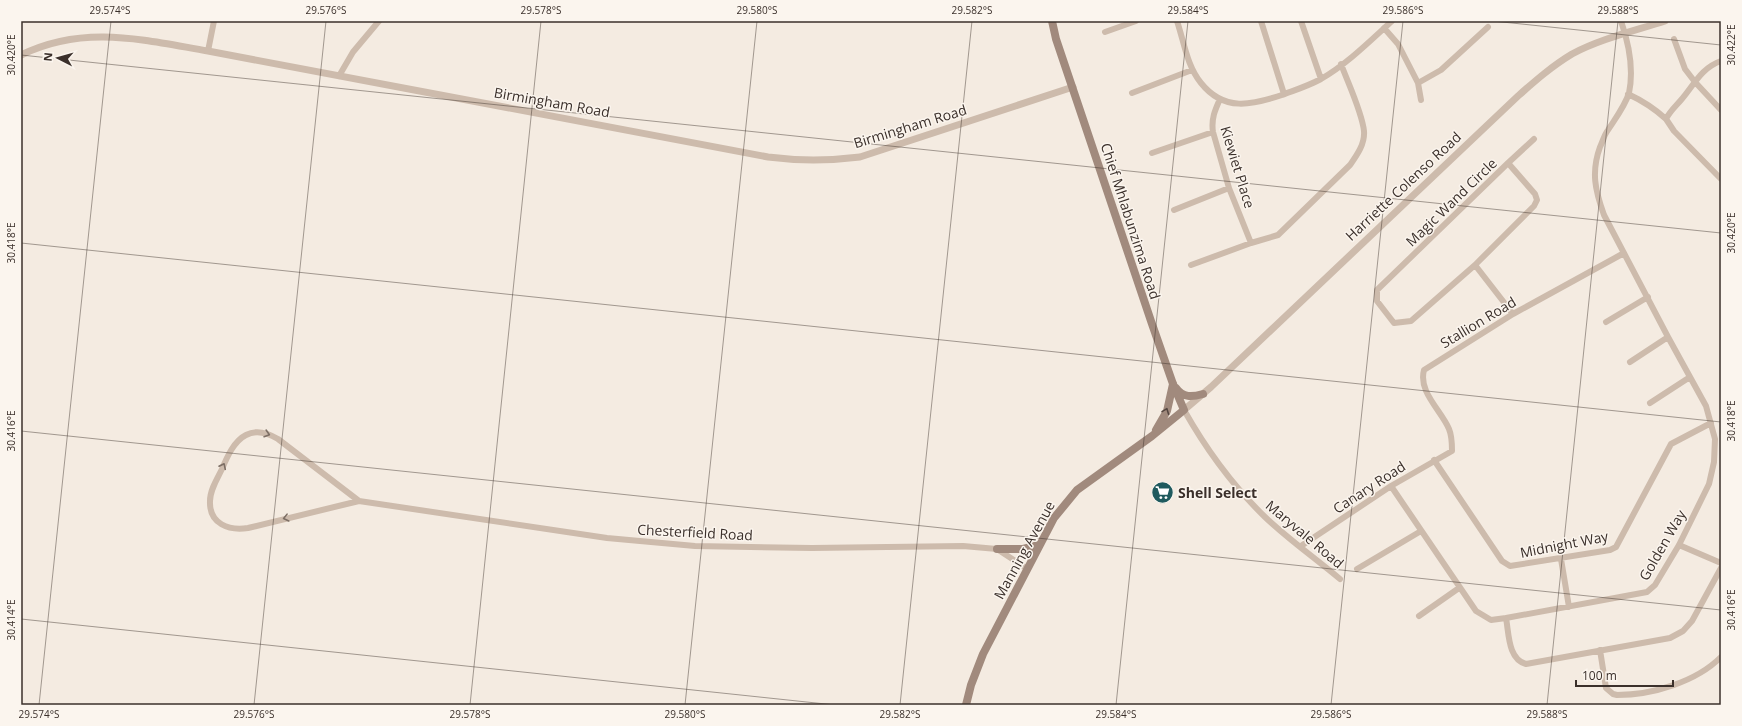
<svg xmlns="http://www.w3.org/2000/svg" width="1742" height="726" font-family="'Open Sans',sans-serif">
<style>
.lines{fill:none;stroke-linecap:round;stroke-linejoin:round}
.minor{stroke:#cdbbac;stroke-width:6}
.tertiary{stroke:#cdbbac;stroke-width:7}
.secondary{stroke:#a18a7d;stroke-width:8}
.oneway{stroke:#544640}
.oneway2{stroke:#7d6f65}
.ticks{fill:none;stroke:#3b302b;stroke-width:1;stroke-opacity:0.45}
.labels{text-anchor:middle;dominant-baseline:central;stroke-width:3;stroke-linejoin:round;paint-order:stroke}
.street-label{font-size:14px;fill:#3b302b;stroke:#fbf5ee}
.poi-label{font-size:14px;font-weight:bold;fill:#3b302b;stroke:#fbf5ee;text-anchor:start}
.neatline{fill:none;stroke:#3b302b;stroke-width:1.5}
.ticks-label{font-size:10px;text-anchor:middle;fill:#3b302b}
</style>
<rect width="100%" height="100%" fill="#f4ebe1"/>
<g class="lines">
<path class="minor" d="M1177,21C1184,42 1187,66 1201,83C1224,112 1252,105 1282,95C1295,90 1308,86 1321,79C1347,64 1370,41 1392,21
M1261,21L1284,94
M1301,21L1321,79
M1384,28L1398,44L1418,83L1421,100
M1105,32L1136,21
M1674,39L1685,69L1695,82L1721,110
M208,51L214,21
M1721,61C1701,68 1694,85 1681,100C1676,106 1670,111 1666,119L1674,131L1721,179
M339,76L353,52L379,21
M1418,83L1441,70L1488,27
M1132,93L1192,70
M1628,94C1643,101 1654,108 1666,119
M1220,99C1215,110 1211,119 1213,132L1229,188L1251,243
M1152,153L1213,132
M1508,163L1535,194L1537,200L1534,206L1475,265L1411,321L1394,323L1377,301V290Z
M1508,163L1534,139
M1174,210L1229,188
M1191,265L1251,243L1278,235L1350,165C1357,155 1365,144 1364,131C1362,112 1348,83 1341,64
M1475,265L1513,314
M1606,322L1648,297
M1630,362L1668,337
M1650,403L1690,377
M1184,410C1206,449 1232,485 1265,517C1288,539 1315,558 1340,579
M1434,460L1502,561L1510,566L1610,550L1616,547L1671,444L1711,423
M1391,486L1476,611L1491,620L1506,618L1647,592L1655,585L1679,545L1709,484L1714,462L1715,439L1706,406L1668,337L1604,215C1595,190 1591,172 1600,147C1603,141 1604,135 1608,130C1615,119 1625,106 1629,93C1634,69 1629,44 1621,21
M359,501L278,439C268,433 257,429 246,435C234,441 227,457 222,469C217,479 210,490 210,501C209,524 229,531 248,528L359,501L607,538L695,546L812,548L963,546L997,549L1026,568
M1679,545L1721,563
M1301,546L1391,486L1452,451C1452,443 1452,436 1449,429C1441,410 1418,392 1424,370L1513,314L1624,253
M1561,559L1569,607
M1357,569L1421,531
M1419,616L1459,588
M1506,618C1509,634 1508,659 1526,664L1670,638L1683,631L1692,621L1721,568
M1600,650L1606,688L1613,694L1617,695C1652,695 1696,682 1721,657"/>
<path class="tertiary" d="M21,55C84,24 143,40 208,51L768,157C799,161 828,161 860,157L1073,87
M1184,410L1211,387L1518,96C1535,81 1552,66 1572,54C1600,39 1634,31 1665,21"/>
<path class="secondary" d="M1176,388C1183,398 1192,397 1203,394
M1156,430L1167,411L1173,384
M997,549H1023L1039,545
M966,705L971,685L983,654L1054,518L1077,490L1152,436L1184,410L1173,384L1152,324L1056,39L1052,21"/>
</g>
<defs><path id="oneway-chevron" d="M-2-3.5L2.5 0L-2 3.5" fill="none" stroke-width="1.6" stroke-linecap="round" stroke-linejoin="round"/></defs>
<use class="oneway" href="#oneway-chevron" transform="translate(1166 411) rotate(-69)"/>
<g class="oneway2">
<use href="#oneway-chevron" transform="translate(267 434) rotate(17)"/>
<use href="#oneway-chevron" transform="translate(223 466) rotate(-64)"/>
<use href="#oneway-chevron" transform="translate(286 518) rotate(166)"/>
</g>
<path class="ticks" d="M1493,21L1721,45M21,55L1721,233M21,243L1721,422M21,431L1721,610M21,619L835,705M39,705L111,21M254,705L326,21M470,705L541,21M685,705L757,21M900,705L972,21M1116,705L1188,21M1331,705L1403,21M1547,705L1618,21"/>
<defs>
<symbol id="supermarket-disc" viewBox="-11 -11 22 22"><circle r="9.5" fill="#1f5a5e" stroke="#fbf5ee"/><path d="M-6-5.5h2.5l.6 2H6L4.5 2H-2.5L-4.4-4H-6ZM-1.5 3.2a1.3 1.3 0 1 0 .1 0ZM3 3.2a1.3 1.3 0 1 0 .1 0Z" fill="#fff"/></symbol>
</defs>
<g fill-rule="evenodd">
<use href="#supermarket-disc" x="1150" y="480" width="25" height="25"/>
</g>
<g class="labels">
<g class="street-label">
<text transform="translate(552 102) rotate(10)">Birmingham Road</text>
<text transform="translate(910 126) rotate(-17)">Birmingham Road</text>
<text transform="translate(1238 167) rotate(73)">Kiewiet Place</text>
<text transform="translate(1403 186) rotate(-43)">Harriette Colenso Road</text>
<text transform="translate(1451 202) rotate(-44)">Magic Wand Circle</text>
<text transform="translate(1131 221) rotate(72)">Chief Mhlabunzima Road</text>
<text transform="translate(1478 322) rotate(-31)">Stallion Road</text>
<text transform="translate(1369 487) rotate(-33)">Canary Road</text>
<text transform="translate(695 532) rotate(3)">Chesterfield Road</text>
<text transform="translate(1305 534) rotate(40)">Maryvale Road</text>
<text transform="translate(1564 544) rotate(-11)">Midnight Way</text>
<text transform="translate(1662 545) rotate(-60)">Golden Way</text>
<text transform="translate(1024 550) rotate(-61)">Manning Avenue</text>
</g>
<g class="poi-label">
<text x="1178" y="492">Shell Select</text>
</g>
</g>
<rect width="1742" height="726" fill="none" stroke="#fbf5ee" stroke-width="44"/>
<g transform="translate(58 58) rotate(276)" stroke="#fbf5ee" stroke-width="3" paint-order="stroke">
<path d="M0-3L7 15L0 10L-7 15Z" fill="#3b302b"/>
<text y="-6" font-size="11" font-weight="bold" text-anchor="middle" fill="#3b302b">N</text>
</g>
<path d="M1576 680v6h97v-6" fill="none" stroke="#3b302b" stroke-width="2"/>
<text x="1582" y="680" font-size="12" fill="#3b302b" stroke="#fbf5ee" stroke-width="3" paint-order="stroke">100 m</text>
<rect x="22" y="22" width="1698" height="682" class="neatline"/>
<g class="ticks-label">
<text x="110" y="14">29.574°S</text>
<text x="326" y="14">29.576°S</text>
<text x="541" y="14">29.578°S</text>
<text x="757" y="14">29.580°S</text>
<text x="972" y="14">29.582°S</text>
<text x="1188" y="14">29.584°S</text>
<text x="1403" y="14">29.586°S</text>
<text x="1618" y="14">29.588°S</text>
<text transform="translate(1731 45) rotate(-90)" y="4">30.422°E</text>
<text transform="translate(11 55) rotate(-90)" y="4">30.420°E</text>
<text transform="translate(1731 233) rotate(-90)" y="4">30.420°E</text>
<text transform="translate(11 243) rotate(-90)" y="4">30.418°E</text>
<text transform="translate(1731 421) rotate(-90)" y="4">30.418°E</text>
<text transform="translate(11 431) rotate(-90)" y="4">30.416°E</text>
<text transform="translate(1731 610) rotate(-90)" y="4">30.416°E</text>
<text transform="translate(11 620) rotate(-90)" y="4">30.414°E</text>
<text x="39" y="718">29.574°S</text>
<text x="254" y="718">29.576°S</text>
<text x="470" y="718">29.578°S</text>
<text x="685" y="718">29.580°S</text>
<text x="900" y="718">29.582°S</text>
<text x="1116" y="718">29.584°S</text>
<text x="1331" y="718">29.586°S</text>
<text x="1547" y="718">29.588°S</text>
</g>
</svg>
